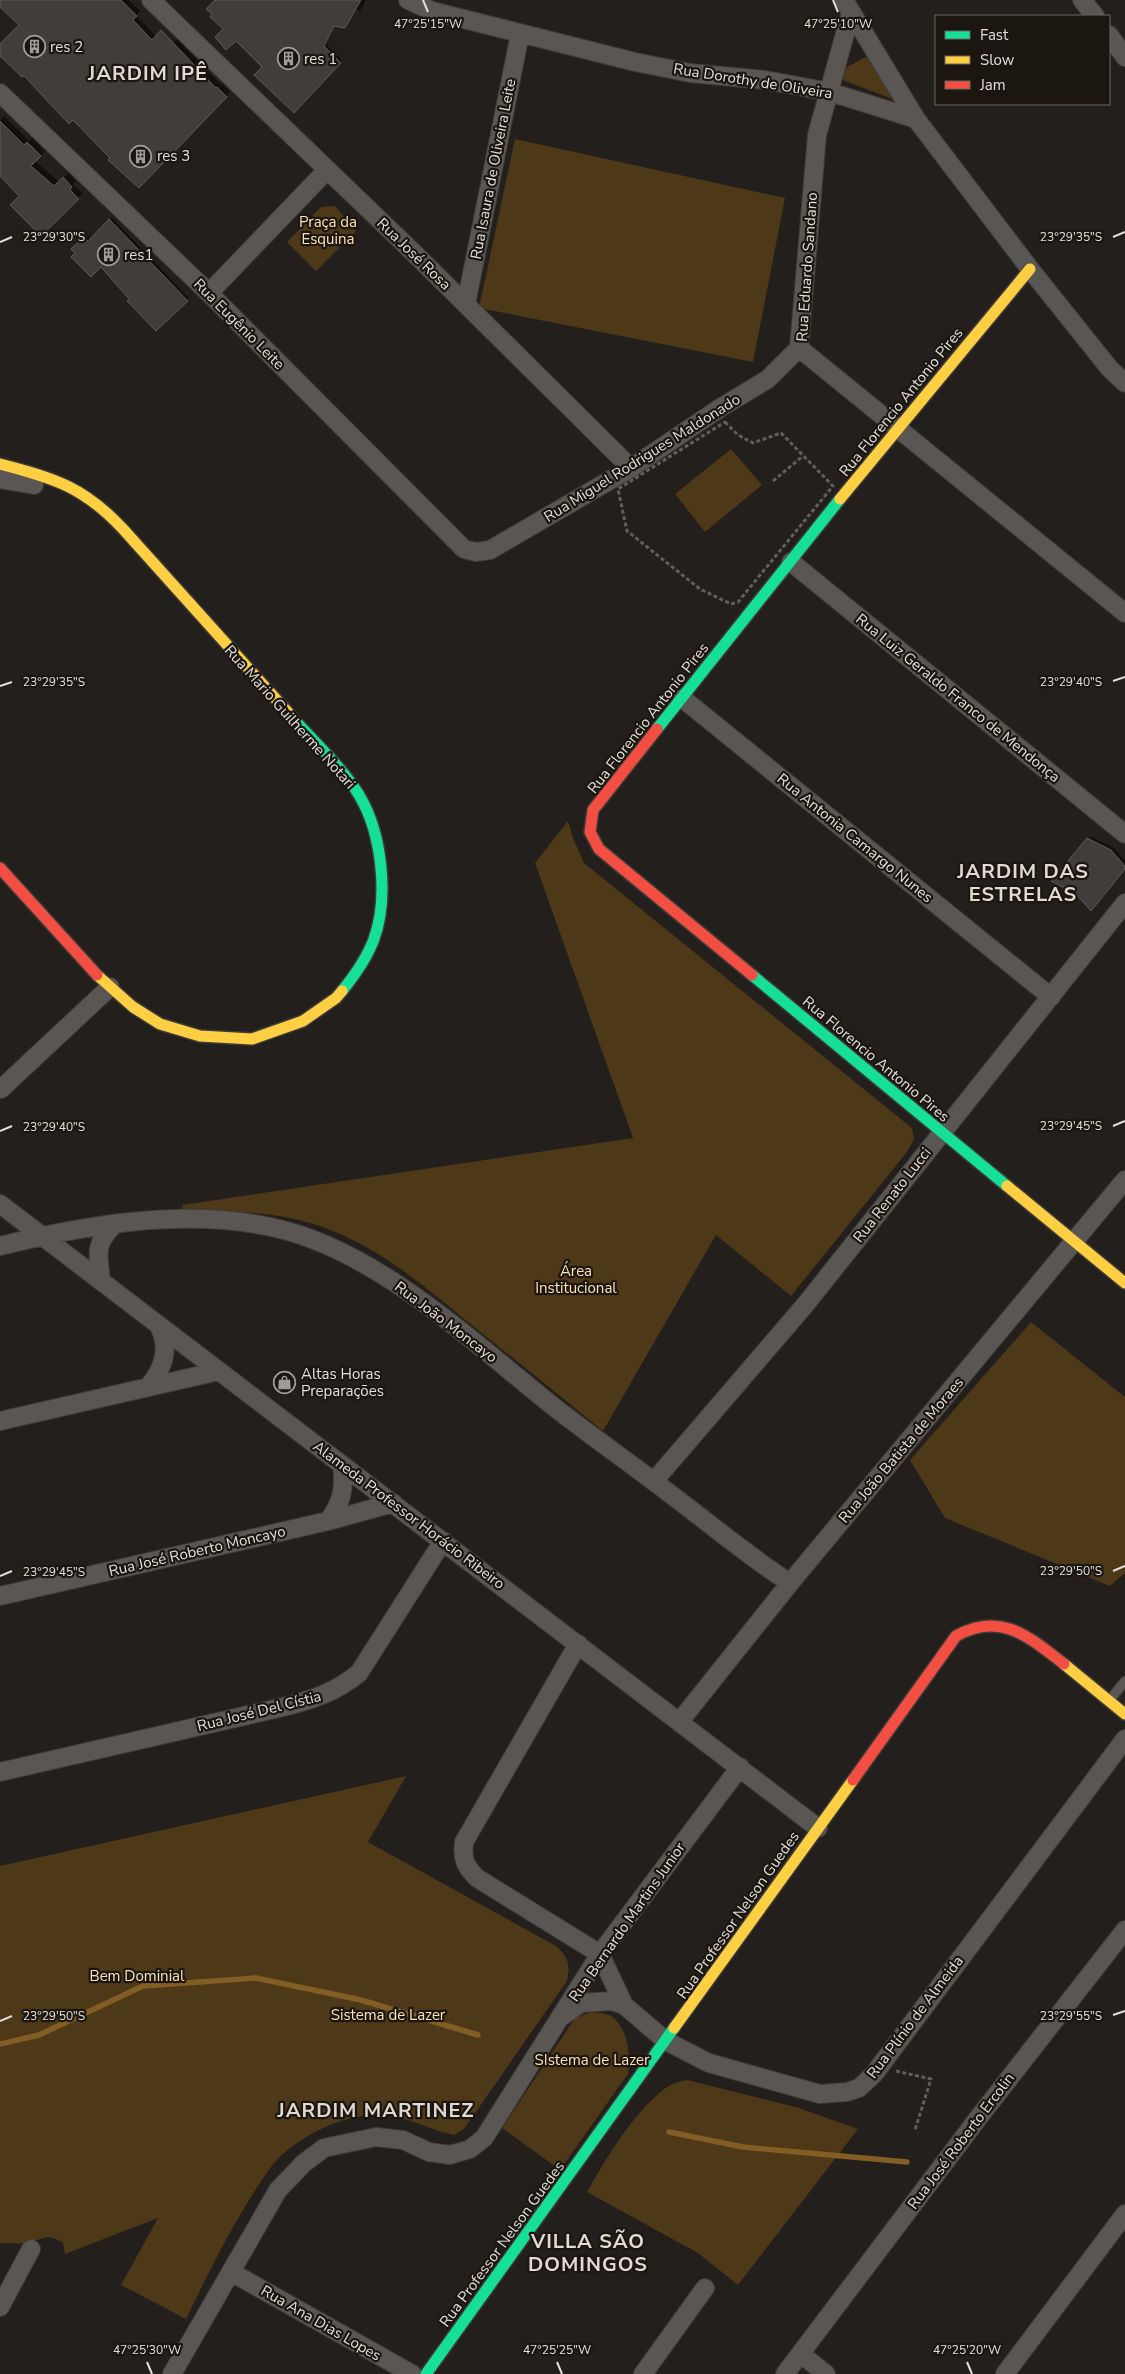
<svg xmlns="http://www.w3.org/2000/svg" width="1125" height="2374" font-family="'Nunito Sans',sans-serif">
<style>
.green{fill:#4d3818}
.shadow{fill:#0007}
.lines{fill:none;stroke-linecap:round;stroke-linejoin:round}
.stream{stroke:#825e25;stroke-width:5.5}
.building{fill:#403d3a;stroke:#5d5b58}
.lane-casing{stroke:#3e3c39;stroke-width:11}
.street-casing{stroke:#3e3c39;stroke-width:20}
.fast-casing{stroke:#3e3c39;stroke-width:14}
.slow-casing{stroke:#3e3c39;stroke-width:14}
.jam-casing{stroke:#3e3c39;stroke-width:14}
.path{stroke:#615f5c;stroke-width:3;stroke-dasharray:4 2.5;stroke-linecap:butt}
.lane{stroke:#595654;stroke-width:9}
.street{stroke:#595654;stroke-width:18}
.fast{stroke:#16e098;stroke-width:11}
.slow{stroke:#ffcf43;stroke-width:11}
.jam{stroke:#f24e42;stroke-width:11}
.ticks{fill:none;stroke:#e2dfdb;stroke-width:2}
.labels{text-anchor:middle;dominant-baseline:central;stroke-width:4.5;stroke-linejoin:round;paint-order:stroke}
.poi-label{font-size:15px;fill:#e2dfdb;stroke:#1b1710;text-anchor:start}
.street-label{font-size:15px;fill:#e2dfdb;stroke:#1b1710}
.park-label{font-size:15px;fill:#fce0ba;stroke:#1b1710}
.district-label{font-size:20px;font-weight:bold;letter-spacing:1px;fill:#e0dad1;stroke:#1b1710}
.ticks-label{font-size:12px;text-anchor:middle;fill:#e2dfdb;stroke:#1b1710;stroke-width:4.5;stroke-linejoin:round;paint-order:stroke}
</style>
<rect width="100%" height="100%" fill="#221f1c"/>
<path class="green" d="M870,55L895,100L840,79L843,69Z
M515,139L785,198L753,362L479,308Z
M335,206L356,231L316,271L287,242L321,207Z
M731,449L762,485L705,532L675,494Z
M568,821L573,838L584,863L912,1128L914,1139L907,1152L791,1296L716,1235L603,1431C562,1398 521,1364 479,1331C425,1287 372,1239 303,1221C265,1211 222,1211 183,1211L182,1205L633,1138L535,863Z
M1031,1322L1125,1397V1573L1110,1586L945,1518L910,1460Z
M406,1776L368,1842L556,1946C569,1958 570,1964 567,1981L464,2129L454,2135C432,2131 411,2118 388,2116C352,2111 311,2130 284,2153C272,2163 263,2179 254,2192C228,2233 207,2276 186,2319L121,2285L158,2218L65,2254L63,2243C44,2231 43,2241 25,2243C17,2244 8,2243 0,2243V1866Z
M591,2012C598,2013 608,2013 614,2018C628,2031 631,2056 628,2074L560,2170L502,2128L575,2018Z
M687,2080L799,2108L858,2129L738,2285L698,2253L587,2192C606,2158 633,2114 663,2090C670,2084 678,2082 687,2080Z"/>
<path class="shadow" d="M40,0H129L140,11L136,16L157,37L173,43L177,39L221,85L222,84L230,92L139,187L73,118L69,122L0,54V46L21,25Z
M217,0H366L360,11L356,9L345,27L335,25L326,44L342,60L294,111L264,67L225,29Z
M4,116L29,141L32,138L45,151L35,161L59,182L69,173L76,181L73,185L83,193L41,234L21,196L0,175V120Z
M112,218L189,298L156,329L101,265L73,249L87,235L91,239Z
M1090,836L1114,848L1125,861V868L1088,839Z"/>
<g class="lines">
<path class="stream" d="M0,2044L39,2035L143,1986L256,1978L361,2000L478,2035
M669,2132L743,2147L907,2162"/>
</g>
<path class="building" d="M0,0H121L137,16L133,20L152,40L161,30L216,88L217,87L227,97L139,188L108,160L110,158L73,120L69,124L24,76L22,77L0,56V44L19,25L0,7Z
M215,0H361L345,28L334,26L324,46L341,63L294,113L254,75L262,67L236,41L226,50L215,37L223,29L210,17L212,14L206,9Z
M0,121L24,145L27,142L41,156L31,166L54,186L63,177L72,187L70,190L79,199L41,236L10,205L19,196L0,176Z
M109,219L188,301L156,331L127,301L129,299L101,267L91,277L71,257L75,253L71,249L84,237L88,241Z
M1087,838L1111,850L1125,866V869L1091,911L1076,894L1051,881Z"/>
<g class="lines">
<defs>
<path id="lane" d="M1109,1701L1125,1681"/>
<path id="street" d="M151,0L415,254L631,468
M408,0L432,11L635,62L690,73L765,80L830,92L916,119L1030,269L1110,369L1125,383
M844,0L916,119
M1082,0L1095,16
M851,12L817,135L799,348L1125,613
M1109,35L1125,57
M0,93L209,293L464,549L476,552L490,550L631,468L720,408L768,379L799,348
M209,293L327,170
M466,304L520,34
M0,479L34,485
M791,562L1125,834
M682,698L1051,997
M1,1089L110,987
M0,1204L818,1828
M0,1246C85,1225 179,1209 266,1226C370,1245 468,1338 549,1403C588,1434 629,1462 669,1493C709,1523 748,1556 790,1583
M101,1280C98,1254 94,1244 114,1225
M149,1386C165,1366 170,1347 158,1324
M0,1421L219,1371
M654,1481L805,1305L1125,903
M328,1521C342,1503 345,1487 342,1465
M0,1596L328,1521L393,1503
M578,1644L464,1842C462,1859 465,1866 477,1878L600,1954L624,2005
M680,1721L790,1583L1125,1180
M0,1772L283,1707C312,1700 336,1692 359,1673L443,1541
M564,2015L581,2003L611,2001L624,2005L666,2041L709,2063L820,2094L847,2092L859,2088L874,2074L1125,1739
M231,2272L412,2374
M0,2307L31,2249
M801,2354L826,2374
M172,2374L278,2190L304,2163L324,2148L376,2137L403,2140L429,2152L450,2155L470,2149L484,2138L600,1954L740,1767
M643,2374L705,2288
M785,2374L979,2117L1125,1930
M1005,2374L1125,2214"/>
<path id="fast" d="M292,717C313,741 343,768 359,795C382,833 389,897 374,939C367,958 355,975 342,991
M657,729L840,499
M752,975L1007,1186
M426,2374L674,2028"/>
<path id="slow" d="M0,464C54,478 84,487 123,529L292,717
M840,499L1030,269
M97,975L133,1007L160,1024L200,1036L252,1039L303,1021L336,998L342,991
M1007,1186L1125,1283
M1064,1664L1125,1714
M674,2028L853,1780"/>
<path id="jam" d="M657,729L593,810L590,832L599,849L752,975
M0,868L97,975
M853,1780L956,1636C1001,1611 1029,1637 1064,1664"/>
</defs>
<use href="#lane" class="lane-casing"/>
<use href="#street" class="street-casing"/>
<use href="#fast" class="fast-casing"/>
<use href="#slow" class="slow-casing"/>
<use href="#jam" class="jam-casing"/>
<path class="path" d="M725,422L738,435L753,443L781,433L833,486L738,602L731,604L700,589L627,531L618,489Z
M773,481L803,456
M896,2071L931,2079L915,2130"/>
<use href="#lane" class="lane"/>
<use href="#street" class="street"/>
<use href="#fast" class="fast"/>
<use href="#slow" class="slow"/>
<use href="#jam" class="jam"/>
</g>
<path class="ticks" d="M423,0L428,12M833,0L838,12M1113,237L1125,232M0,242L12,237M1113,681L1125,677M0,686L12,682M1113,1126L1125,1121M0,1131L12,1126M1113,1571L1125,1566M0,1576L12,1571M1113,2015L1125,2011M0,2021L12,2016M147,2362L152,2374M557,2362L562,2374M967,2362L972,2374"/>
<defs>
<symbol id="building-ring" viewBox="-11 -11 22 22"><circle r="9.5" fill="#1b1710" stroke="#9f9c98" stroke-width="1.5"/><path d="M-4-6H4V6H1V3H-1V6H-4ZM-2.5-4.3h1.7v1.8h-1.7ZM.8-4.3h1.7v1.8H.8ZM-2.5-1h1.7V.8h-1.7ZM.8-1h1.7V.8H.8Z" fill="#9f9c98"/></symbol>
<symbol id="shop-ring" viewBox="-11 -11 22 22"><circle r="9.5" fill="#1b1710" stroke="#9f9c98" stroke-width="1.5"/><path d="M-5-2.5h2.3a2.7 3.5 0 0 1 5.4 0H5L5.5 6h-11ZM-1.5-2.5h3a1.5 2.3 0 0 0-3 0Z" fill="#9f9c98"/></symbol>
</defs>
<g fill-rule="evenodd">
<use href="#building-ring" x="22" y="34" width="25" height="25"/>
<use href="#building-ring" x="276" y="46" width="25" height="25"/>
<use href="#building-ring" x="128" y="144" width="25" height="25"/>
<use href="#building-ring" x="96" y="242" width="25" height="25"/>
<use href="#shop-ring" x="272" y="1370" width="25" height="25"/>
</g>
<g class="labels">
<g class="poi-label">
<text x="50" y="47">res 2</text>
<text x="304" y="59">res 1</text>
<text x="157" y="156">res 3</text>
<text x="124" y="255">res1</text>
<text x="301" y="1374">Altas Horas<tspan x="301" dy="17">Preparações</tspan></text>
</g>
<g class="street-label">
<text transform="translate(753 81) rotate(9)">Rua Dorothy de Oliveira</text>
<text transform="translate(493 169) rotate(-79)">Rua Isaura de Oliveira Leite</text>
<text transform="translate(414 254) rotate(44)">Rua José Rosa</text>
<text transform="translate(807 267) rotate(-86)">Rua Eduardo Sandano</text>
<text transform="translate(239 324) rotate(45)">Rua Eugênio Leite</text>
<text transform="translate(901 402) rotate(-51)">Rua Florencio Antonio Pires</text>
<text transform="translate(642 458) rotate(-32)">Rua Miguel Rodrigues Maldonado</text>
<text transform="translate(958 698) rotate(39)">Rua Luiz Geraldo Franco de Mendonça</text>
<text transform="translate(290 717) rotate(48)">Rua Mario Guilherme Notari</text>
<text transform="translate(648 718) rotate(-52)">Rua Florencio Antonio Pires</text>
<text transform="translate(855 838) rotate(39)">Rua Antonia Camargo Nunes</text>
<text transform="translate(876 1059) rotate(40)">Rua Florencio Antonio Pires</text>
<text transform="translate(892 1195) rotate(-52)">Rua Renato Lucci</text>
<text transform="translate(446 1322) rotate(37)">Rua João Moncayo</text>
<text transform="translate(901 1450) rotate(-50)">Rua João Batista de Moraes</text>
<text transform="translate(409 1515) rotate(37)">Alameda Professor Horácio Ribeiro</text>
<text transform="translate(197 1551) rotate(-13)">Rua José Roberto Moncayo</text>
<text transform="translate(259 1711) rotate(-14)">Rua José Del Cístia</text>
<text transform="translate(738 1915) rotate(-55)">Rua Professor Nelson Guedes</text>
<text transform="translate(627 1922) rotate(-55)">Rua Bernardo Martins Junior</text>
<text transform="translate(915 2017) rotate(-53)">Rua Plínio de Almeida</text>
<text transform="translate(961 2141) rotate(-53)">Rua José Roberto Ercolin</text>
<text transform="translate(502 2244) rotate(-54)">Rua Professor Nelson Guedes</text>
<text transform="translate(321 2323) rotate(30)">Rua Ana Dias Lopes</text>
</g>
<g class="park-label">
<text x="328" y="222">Praça da<tspan x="328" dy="17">Esquina</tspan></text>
<text x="576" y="1271">Área<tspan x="576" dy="17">Institucional</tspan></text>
<text x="137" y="1976">Bem Dominial</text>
<text x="388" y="2015">Sistema de Lazer</text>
<text x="592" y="2060">SIstema de Lazer</text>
</g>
<g class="district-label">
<text x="148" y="73">JARDIM IPÊ</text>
<text x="1023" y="871">JARDIM DAS<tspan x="1023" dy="23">ESTRELAS</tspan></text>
<text x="376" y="2110">JARDIM MARTINEZ</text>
<text x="588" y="2241">VILLA SÃO<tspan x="588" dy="23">DOMINGOS</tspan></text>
</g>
</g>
<g class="ticks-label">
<text x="428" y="28">47°25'15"W</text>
<text x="838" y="28">47°25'10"W</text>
<text x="1071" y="241">23°29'35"S</text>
<text x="54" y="241">23°29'30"S</text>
<text x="1071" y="686">23°29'40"S</text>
<text x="54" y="686">23°29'35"S</text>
<text x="1071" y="1130">23°29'45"S</text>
<text x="54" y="1131">23°29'40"S</text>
<text x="1071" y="1575">23°29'50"S</text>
<text x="54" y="1576">23°29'45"S</text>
<text x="1071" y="2020">23°29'55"S</text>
<text x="54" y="2020">23°29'50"S</text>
<text x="147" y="2354">47°25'30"W</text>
<text x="557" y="2354">47°25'25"W</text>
<text x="967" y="2354">47°25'20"W</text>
</g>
<rect x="935" y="15" width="175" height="90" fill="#1b1710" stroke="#6b6761"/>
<rect x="945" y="31" width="25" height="8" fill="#16e098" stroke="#6b6761"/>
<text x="980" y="40" font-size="15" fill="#e2dfdb">Fast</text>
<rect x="945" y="56" width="25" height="8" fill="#ffcf43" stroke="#6b6761"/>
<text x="980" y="65" font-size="15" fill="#e2dfdb">Slow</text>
<rect x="945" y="81" width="25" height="8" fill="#f24e42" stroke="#6b6761"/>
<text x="980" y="90" font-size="15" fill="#e2dfdb">Jam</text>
</svg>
